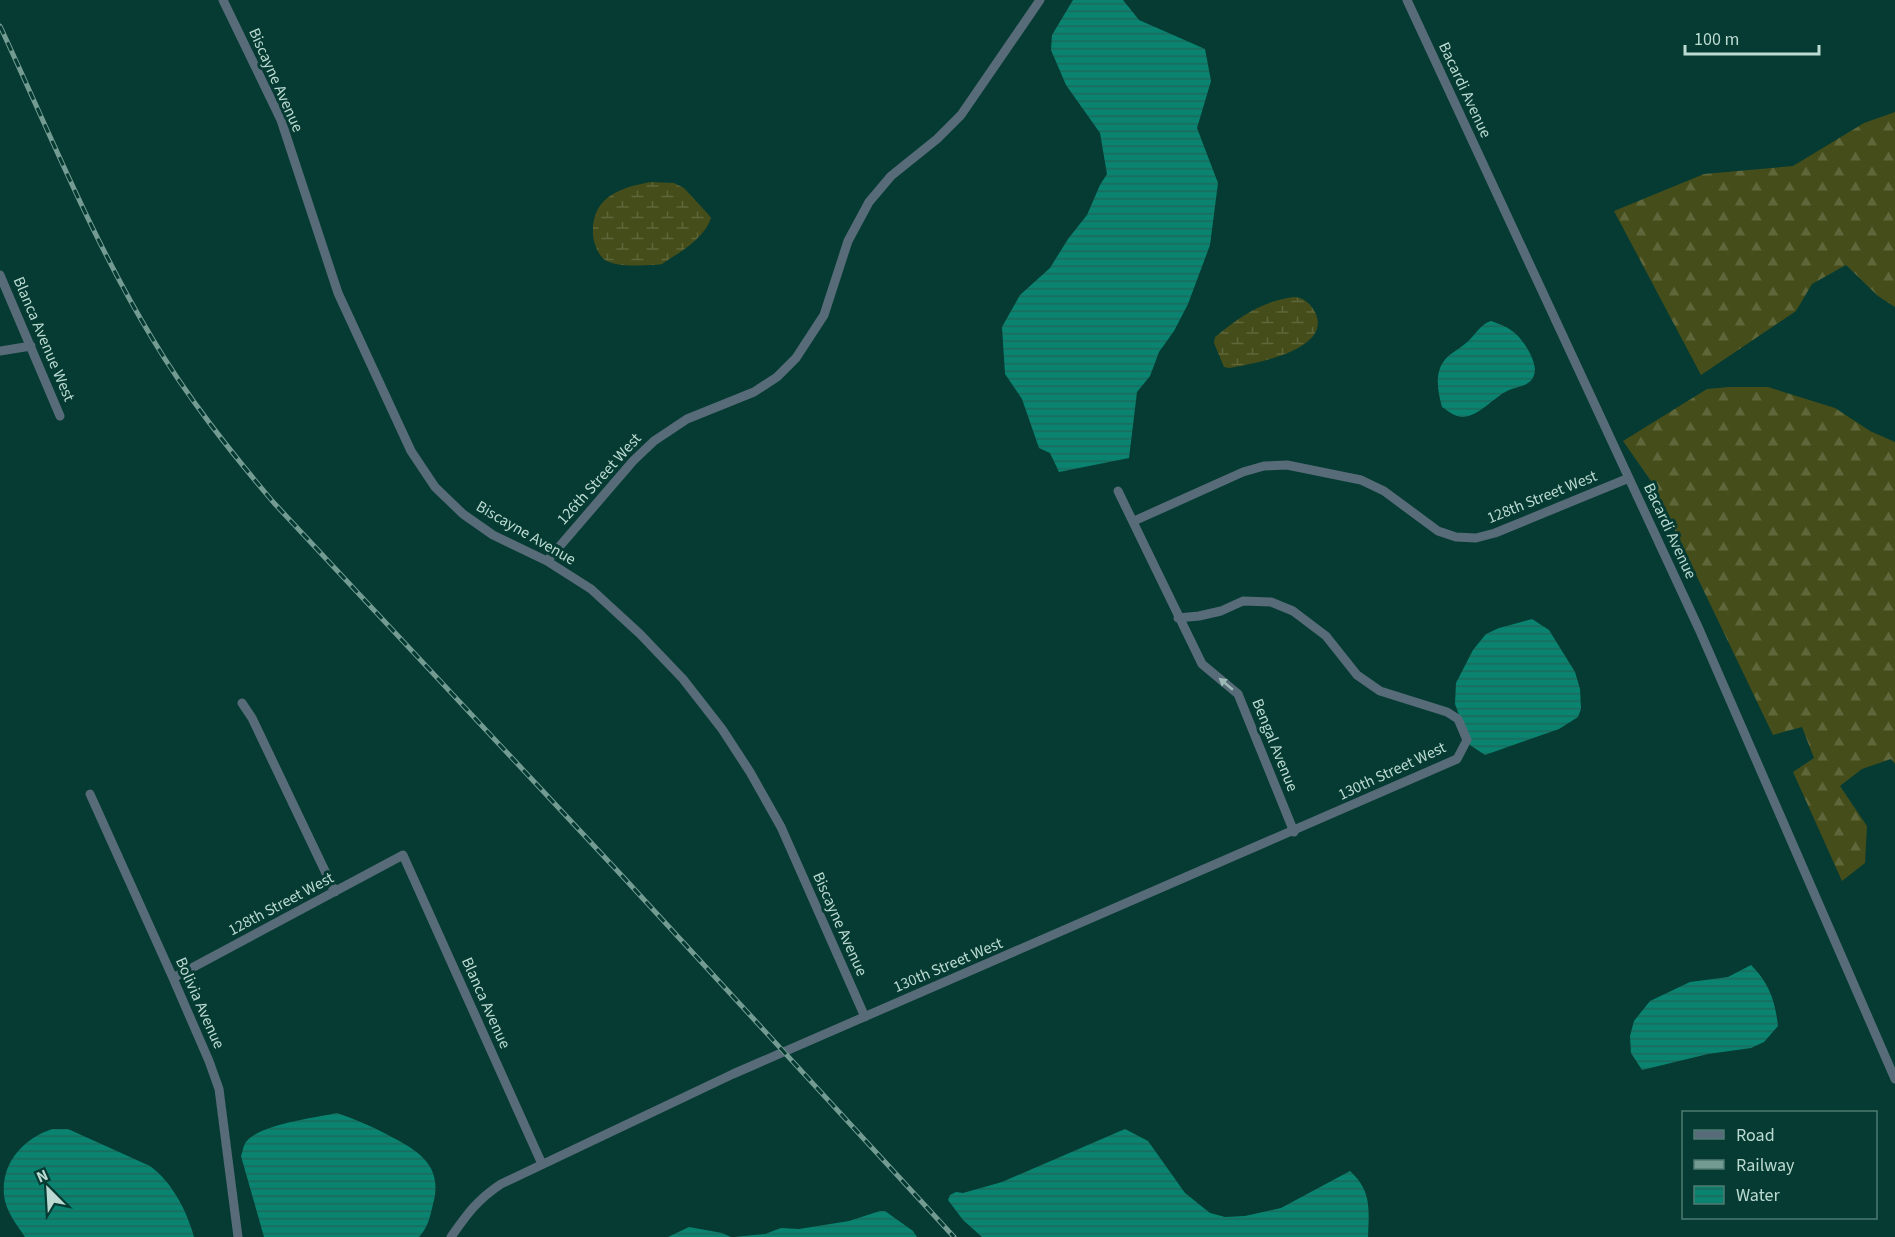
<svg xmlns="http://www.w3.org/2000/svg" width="1895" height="1237" font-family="'Source Sans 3',sans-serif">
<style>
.forest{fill:url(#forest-firs)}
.wetland{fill:url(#wetland-marsh)}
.water{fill:url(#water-rules)}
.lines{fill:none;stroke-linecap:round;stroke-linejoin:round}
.minor{stroke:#576b78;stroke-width:9}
.rail-casing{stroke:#739b92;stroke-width:5}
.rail{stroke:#053b32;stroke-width:3;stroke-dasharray:9;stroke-linecap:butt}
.oneway{fill:#9db9b6}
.labels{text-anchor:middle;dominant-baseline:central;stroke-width:6;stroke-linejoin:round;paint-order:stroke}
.street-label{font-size:16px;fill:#bbdad1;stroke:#053b32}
</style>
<defs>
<pattern id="forest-firs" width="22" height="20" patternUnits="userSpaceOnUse" patternTransform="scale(1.5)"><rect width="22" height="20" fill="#454d1a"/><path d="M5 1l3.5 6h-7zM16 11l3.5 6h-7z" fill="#5e663a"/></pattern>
<pattern id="wetland-marsh" width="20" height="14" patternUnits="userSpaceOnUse" patternTransform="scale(1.5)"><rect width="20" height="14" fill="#454d1a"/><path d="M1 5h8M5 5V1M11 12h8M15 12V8" fill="none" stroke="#5e663a"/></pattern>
<pattern id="water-rules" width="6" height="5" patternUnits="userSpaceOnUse" patternTransform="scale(1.5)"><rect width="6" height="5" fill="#0a8470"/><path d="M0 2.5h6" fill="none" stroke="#1c695c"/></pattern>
</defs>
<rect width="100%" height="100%" fill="#053b32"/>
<path class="forest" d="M1895,112V307L1878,296L1846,265L1812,284L1796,311L1701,375L1614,211L1704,174L1793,166L1864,123Z
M1729,387H1768L1835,408L1870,431L1895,442V764L1891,759L1862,769L1840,786L1867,826L1865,863L1842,881L1793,772L1814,758L1802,727L1773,735L1651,481L1623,441L1707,389Z"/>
<path class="wetland" d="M650,182L674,183L684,188L708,214L711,218C704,239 680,252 662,264L656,265C641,265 618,268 605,260C598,255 594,244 593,235C591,198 618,188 650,182Z
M1293,297C1303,297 1310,303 1315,312C1334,350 1253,364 1229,368L1224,367L1214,343L1215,337C1242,316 1258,303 1293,297Z"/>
<path class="water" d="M1073,0H1123L1139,20L1205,49L1211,81L1197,128L1218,183L1210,245L1188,304L1174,331L1159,352L1150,376L1137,392L1129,458L1059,472L1050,453L1039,448L1022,399L1005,374L1002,327L1020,295L1050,268L1068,239L1087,215L1100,185L1107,174L1100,133L1066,85L1051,50L1052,35Z
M1491,321C1499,324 1506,326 1512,331C1522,337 1539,363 1534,375C1530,387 1517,386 1507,391C1493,398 1479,416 1463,417C1455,417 1448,411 1442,407C1437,389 1433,367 1451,354C1456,350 1462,347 1466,343C1475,336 1480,324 1491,321Z
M1532,619L1549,630L1575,672L1580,689L1581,709L1578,717L1559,729L1485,755L1470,745L1455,704L1456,683L1473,650L1486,634L1499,628Z
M1751,965C1769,983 1775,1000 1778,1026L1764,1042L1751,1048L1708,1054L1642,1070L1631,1053L1630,1036L1634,1021L1650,1001L1690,982L1728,977Z
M337,1113C355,1119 371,1126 388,1135C417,1150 444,1165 433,1204C430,1217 428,1227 419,1237H264L241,1156C243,1151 243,1146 246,1142C260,1124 314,1118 337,1113Z
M52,1129H68L150,1166C172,1182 187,1211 194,1237H25C17,1225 5,1210 4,1195C1,1163 23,1139 52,1129Z
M1125,1129L1148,1141L1185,1193L1210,1213L1225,1217L1245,1216L1281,1208L1350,1171C1372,1191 1369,1210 1368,1237H982L963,1220L948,1200L950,1195L956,1192L963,1193L1002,1182Z
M880,1211H885L913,1231L917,1237H734L765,1234L781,1228L799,1229L849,1221Z
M689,1227L722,1233L731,1237H668Z"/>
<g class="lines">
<path class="minor" d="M223,0L281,120L338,293L411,451L435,487L463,514L493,535L547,561L591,589L640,634L683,679L722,729L750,772L781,827L865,1017
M1407,0L1699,629L1895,1079
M0,275L60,416
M0,351L31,346
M1118,491L1202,664L1238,694L1294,832
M1134,521L1243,472L1264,466L1287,465L1361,480L1384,491L1438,531L1456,537L1476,538L1495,533L1629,478
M547,561L633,461L654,441L687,419L754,392L777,377L796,358L824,315L848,241L869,202L891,176L937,139L961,115L1040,0
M242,703L252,718L335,892
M90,794L173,978L209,1061L219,1089L238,1237
M173,978L403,855L542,1164
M451,1237C468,1213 477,1200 501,1184L733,1074L1457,759L1467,740L1458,719L1447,712L1380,691L1357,675L1326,636L1293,611L1271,602L1243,601L1221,611L1199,616L1178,618"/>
<defs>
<path id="rail" d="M0,26C49,131 92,239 152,338C187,397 230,451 274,503L625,879L954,1237"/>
</defs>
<use href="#rail" class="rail-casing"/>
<use href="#rail" class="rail"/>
</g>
<defs><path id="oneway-solid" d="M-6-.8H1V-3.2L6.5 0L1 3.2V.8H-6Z" transform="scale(1.5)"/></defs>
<use class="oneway" href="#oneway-solid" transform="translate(1226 684) rotate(-140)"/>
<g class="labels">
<g class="street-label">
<text transform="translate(276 80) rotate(66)">Biscayne Avenue</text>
<text transform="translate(1465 90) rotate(65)">Bacardi Avenue</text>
<text transform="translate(44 339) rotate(67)">Blanca Avenue West</text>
<text transform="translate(599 479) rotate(-48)">126th Street West</text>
<text transform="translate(1542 497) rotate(-22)">128th Street West</text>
<text transform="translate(1670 531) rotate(65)">Bacardi Avenue</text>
<text transform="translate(526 533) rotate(30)">Biscayne Avenue</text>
<text transform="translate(1275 745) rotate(68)">Bengal Avenue</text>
<text transform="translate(1392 771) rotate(-25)">130th Street West</text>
<text transform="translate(281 904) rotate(-28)">128th Street West</text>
<text transform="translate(840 924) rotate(66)">Biscayne Avenue</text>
<text transform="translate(948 965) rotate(-23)">130th Street West</text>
<text transform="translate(200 1003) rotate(66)">Bolivia Avenue</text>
<text transform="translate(486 1003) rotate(66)">Blanca Avenue</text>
</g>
</g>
<rect x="1682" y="1111" width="195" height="108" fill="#053b32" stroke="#4e7b72" stroke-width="1.5"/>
<rect x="1694" y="1130" width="30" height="9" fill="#576b78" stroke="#4e7b72" stroke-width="1.5"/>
<text x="1736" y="1141" font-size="18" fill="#bbdad1">Road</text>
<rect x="1694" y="1160" width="30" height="9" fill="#739b92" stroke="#4e7b72" stroke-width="1.5"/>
<text x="1736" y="1171" font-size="18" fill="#bbdad1">Railway</text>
<rect x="1694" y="1186" width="30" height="18" fill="url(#water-rules)" stroke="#4e7b72" stroke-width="1.5"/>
<text x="1736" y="1201" font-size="18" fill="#bbdad1">Water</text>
<g transform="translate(48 1189) rotate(336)" stroke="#053b32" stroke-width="4.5" paint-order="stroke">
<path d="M0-4.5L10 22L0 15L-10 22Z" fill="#bbdad1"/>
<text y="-9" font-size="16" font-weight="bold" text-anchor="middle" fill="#bbdad1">N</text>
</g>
<path d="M1685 45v9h134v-9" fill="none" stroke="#bbdad1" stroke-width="3"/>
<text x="1694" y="45" font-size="18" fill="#bbdad1" stroke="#053b32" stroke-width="4.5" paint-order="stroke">100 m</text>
</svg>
